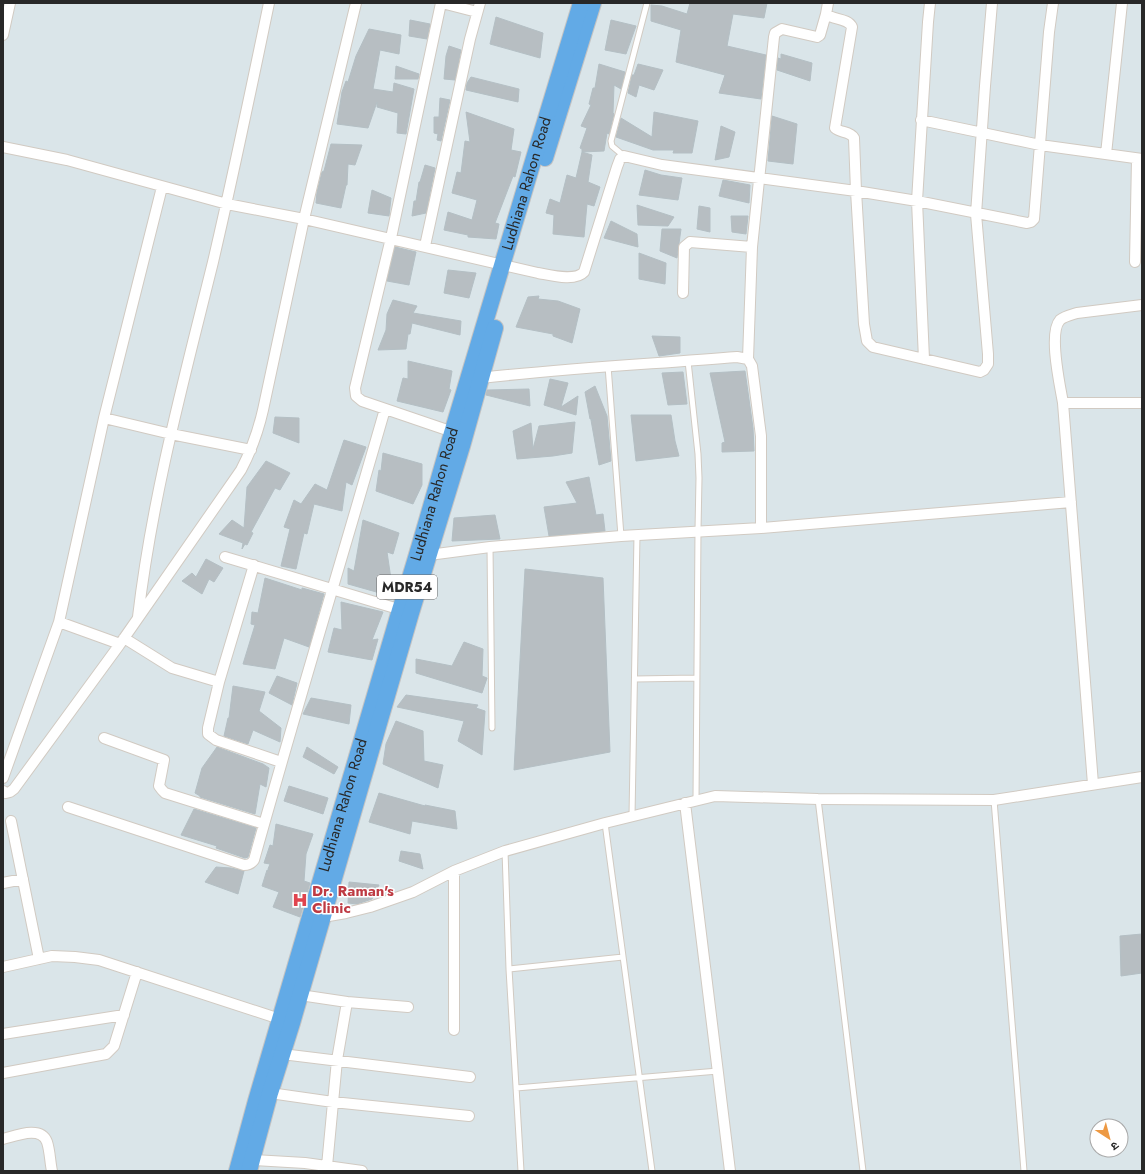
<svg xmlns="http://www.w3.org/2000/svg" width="1145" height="1174" font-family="Jost,'Noto Sans Devanagari',sans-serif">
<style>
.building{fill:#b7bec2;stroke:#b4bfc4}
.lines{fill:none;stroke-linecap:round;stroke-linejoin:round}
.service-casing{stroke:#d1cac2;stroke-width:7}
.minor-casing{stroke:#d1cac2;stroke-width:12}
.primary-casing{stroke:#c3c3c3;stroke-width:18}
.service{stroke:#fff;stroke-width:5}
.minor{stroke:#fff;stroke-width:10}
.primary{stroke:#62aae6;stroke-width:16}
.labels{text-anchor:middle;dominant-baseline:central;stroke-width:3;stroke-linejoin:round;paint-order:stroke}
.shield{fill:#fff;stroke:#686868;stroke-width:1}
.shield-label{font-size:14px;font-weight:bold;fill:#282828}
.street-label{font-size:15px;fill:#282828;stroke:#fff}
.health-label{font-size:15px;font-weight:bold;fill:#be3a42;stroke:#fff;text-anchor:start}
</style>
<rect width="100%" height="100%" fill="#dae5e9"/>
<path class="building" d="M690,3H767L764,18L733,14L727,46L766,55L761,99L719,93L725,75L676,62L681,30L651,21V5L662,6L687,14Z
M496,17L543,33L540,58L490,44Z
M410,20L430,24L427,39L409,36Z
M611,20L636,26L626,54L605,50Z
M369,29L401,35L399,54L380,50L373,89L393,92L394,83L414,89L406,134L397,133L398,113L377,107V102L368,128L337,124L342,92L346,81L348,82L356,56Z
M449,46L461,50L455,80L444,79L446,56Z
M781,54L812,63L810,81L777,70L778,58L781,59Z
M599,64L625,72L621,89L614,85L613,113L614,114L609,134L607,133L604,151L582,152V149L580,148L587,128L581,126L591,105L589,104L593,88H595Z
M638,64L663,70L654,90L639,85L636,97L628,93L632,75H634Z
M396,66L419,74L418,79H395Z
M471,77L519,89L518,102L466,90L467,83Z
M440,98L450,100L441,141L437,140L438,134L434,133V117H439Z
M466,112L514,129L511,150L521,152L515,177L513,176L495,223L499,224L496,239L468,237V235L444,230L448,212L472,220L477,200L452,193L457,172L461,173L465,141L470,142Z
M654,112L698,121L692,153H673L674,150H653L616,137L621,118L652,137Z
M772,116L797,124L793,164L768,161Z
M721,126L735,132L729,157L715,160Z
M331,144L362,145L355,165L348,164L347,185H346L341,208L316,203L317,192L322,172L324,171Z
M582,152L592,155L588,182L600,187L594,206L587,204L584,237L553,234L554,215L546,213L550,199L560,203L567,175L576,178Z
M425,165L435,168L426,213L412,216L414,201H416L419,182H420Z
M645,170L661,175L682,178L678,200L639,195Z
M723,180L750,185L749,203L719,196Z
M372,190L391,198L389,216L368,213Z
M637,205L674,217L668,226L638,225Z
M699,206L710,208V232L697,229Z
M731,216H748L746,234L732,232Z
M611,221L637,234L638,247L604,238Z
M662,229H681L677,258L660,251Z
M395,247L416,252L409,285L387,281Z
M639,253L666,263L665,284L639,279Z
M448,270L476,273L469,298L444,293Z
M539,296L538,299L558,301L580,309L572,343L553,336V334L516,327L528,297Z
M393,300L417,306L413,313L461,321L460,335L412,323L410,334H408L406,349L378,350L386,330L387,314Z
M652,336L680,337V353L659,356Z
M408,361L452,371L449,389L451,390L443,412L397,401L403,378L408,379Z
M745,371L753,428L754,451L722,452V443L725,442L710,373Z
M683,372L687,404L668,405L662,373Z
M550,379L568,383L561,407L578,396L576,415L544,405Z
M595,386L607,416L611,461L599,465L591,420H594L590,419L585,392Z
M529,389L530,406L486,395L487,390Z
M631,415H671L675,441L679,456L636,461Z
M275,417L299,418V443L273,433Z
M575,422L572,453L553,456L517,459L513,431L531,423L533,449L539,426Z
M344,440L366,447L352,485L346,482L342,511L314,504L307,534L304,533L296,569L281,566L290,529L284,527L294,500L301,504L315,484L327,490Z
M383,453L422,464V485L413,504L376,491L379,470L381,471Z
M266,461L290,473L280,490L275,488L251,532L253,533L247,545L245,544L242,549L243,543L219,534L232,520L244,528L247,487Z
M589,477L596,515L603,514L605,531L549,536L544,507L577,503L566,482Z
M495,515L500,539L452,541L454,518Z
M363,520L399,533L393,554L387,552L391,579L386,577L387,595L348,584V568L354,571Z
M206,559L223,568L214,582L209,579L202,594L182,581L192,573L196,577Z
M525,569L603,578L610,752L514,770Z
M265,578L302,590V588L324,594L309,647L284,638L275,669L243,664L255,625L251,624L252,612L258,613Z
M341,602L383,612L372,640L378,639L372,660L328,652L334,628L342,630Z
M464,642L483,649L482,676L487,678L482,693L416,673V659L452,666Z
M277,676L297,683L292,705L269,693Z
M233,686L265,692L259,711L281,728L280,742L253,730L248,744L224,736L228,718H229Z
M406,695L478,705L476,708L485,711L482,755L458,741L464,721L397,707Z
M311,698L351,705L349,724L303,714Z
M396,721L423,731L424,761L443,765L438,788L383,764L386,744Z
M217,747L263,764L269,768L266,787L260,784L255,814L200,797V796L195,793L202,768Z
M307,747L338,767L334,774L303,757Z
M289,786L328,798L323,814L284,801Z
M379,793L425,806V805L455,811L457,829L412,821L410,834L369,822Z
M194,809L256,828L248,857L245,858L216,848L217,846L181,835Z
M276,824L313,834L306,854L304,881L310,883L300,917L273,907L279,892L262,886L267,870H269L268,869L270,864L264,863L270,845L273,846Z
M401,851L420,854L423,869L399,861Z
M216,867L231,868L244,871L238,894L205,882Z
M349,882L379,885L372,899L357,904L348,903Z
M1142,934V973L1121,976L1120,936Z"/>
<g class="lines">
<defs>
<path id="service" d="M624,156L612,146L611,141L647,3
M688,361L698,454L699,478L698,530L696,801
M608,366L621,536
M490,547L492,728
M635,679L697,678
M818,799L863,1171
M994,800L1024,1171
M632,816L637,535
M605,823L652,1171
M505,851L509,969L521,1171
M509,969L623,957
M516,1088L718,1071"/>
<path id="minor" d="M441,3L391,238L355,388L356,396L362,401L453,432
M442,3L477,12
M828,3L826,14C833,20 848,18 852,27L835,128C840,133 850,131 854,138L856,191L864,324L867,341L873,347L980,372L984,370L988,364V354L976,214L985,86L992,3
M3,35L10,3
M921,120L1040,145L1142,159
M3,147L67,160L227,204L304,219L538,273C550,275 575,282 584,272L617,167L620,159L624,156L662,165L856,191L917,201L1027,223L1031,222L1034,219L1049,32L1053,3
M1106,154L1122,3
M425,246L470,39L480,3
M1135,262L1137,159
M683,293L684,247L690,242L752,247
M748,359L752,247L774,37L775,33L782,29L817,37L820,35L826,14
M924,359L917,201L928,22L930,3
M481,378C567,368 652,364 737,357L748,359L752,366L761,436V528
M1063,403C1060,385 1048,333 1060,320C1065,316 1071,315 1077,313L1142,305
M104,418L171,434L251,450
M429,555L490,547L621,536L761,528L1071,502
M225,557L405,611
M254,565L219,682L208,728V734L216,740L281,762
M138,617C152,497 184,379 213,262C233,176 251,90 269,3
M59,622L120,644
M124,638L172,668L219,682
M104,738L164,760L159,786L162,790L165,793L264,824
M3,778L59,622L104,418L162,187
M1093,784L1063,403H1142
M3,791L6,793L10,792L14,789L120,644L241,470C251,451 258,432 263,410L304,219L356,3
M685,803L730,1171
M68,807L244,865C249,865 251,864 254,860C296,709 342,559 385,409
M11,821L39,959
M3,883L23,879
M319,916L323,917L346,913L370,907L413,892L454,871L505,851L605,823L715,796L818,799L994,800L1142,777
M3,967L52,956L75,957L99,960L286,1021
M300,995L347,1002L408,1007
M454,1030V871
M3,1034L124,1015
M282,1054L470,1077
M3,1073L106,1054L114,1046L137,972
M270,1093L333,1102L469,1116
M3,1139C15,1136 41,1125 47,1142C50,1151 50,1162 52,1171
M252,1160L305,1163L362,1171
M327,1166L337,1060L347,1002"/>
<g id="primary">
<path d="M545,158L593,3"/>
<path id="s1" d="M237,1171L256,1101L400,610C419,551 435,492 452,433C495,290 537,146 581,3"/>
<path d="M249,1171L270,1093L292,1023L411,613L462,446L495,328"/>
</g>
</defs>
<use href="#service" class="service-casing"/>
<use href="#minor" class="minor-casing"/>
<use href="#primary" class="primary-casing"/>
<use href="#service" class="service"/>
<use href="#minor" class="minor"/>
<use href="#primary" class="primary"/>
</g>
<defs>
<symbol id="hospital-bare" viewBox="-9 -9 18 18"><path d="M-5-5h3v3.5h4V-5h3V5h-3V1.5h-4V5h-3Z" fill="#e0444e" stroke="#fff" stroke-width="2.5" paint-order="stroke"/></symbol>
</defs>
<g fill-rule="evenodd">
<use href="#hospital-bare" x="289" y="889" width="22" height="22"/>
</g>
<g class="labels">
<rect class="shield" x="377" y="575" width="60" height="24" rx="3"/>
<g class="shield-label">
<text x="407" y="587">MDR54</text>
</g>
<g class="street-label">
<text stroke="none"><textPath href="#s1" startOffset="1029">Ludhiana Rahon Road</textPath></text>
<text stroke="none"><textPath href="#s1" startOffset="705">Ludhiana Rahon Road</textPath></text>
<text stroke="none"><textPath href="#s1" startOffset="381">Ludhiana Rahon Road</textPath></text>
</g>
<g class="health-label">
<text x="312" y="891">Dr. Raman's<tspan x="312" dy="17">Clinic</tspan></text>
</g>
</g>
<rect width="1145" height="1174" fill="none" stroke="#282828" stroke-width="8"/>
<g transform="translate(1109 1138) rotate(144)"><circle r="19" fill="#ffffff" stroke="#a9a9a9"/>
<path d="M0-3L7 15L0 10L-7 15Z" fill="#ed9943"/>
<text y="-6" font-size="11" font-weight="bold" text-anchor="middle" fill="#282828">उ</text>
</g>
</svg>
